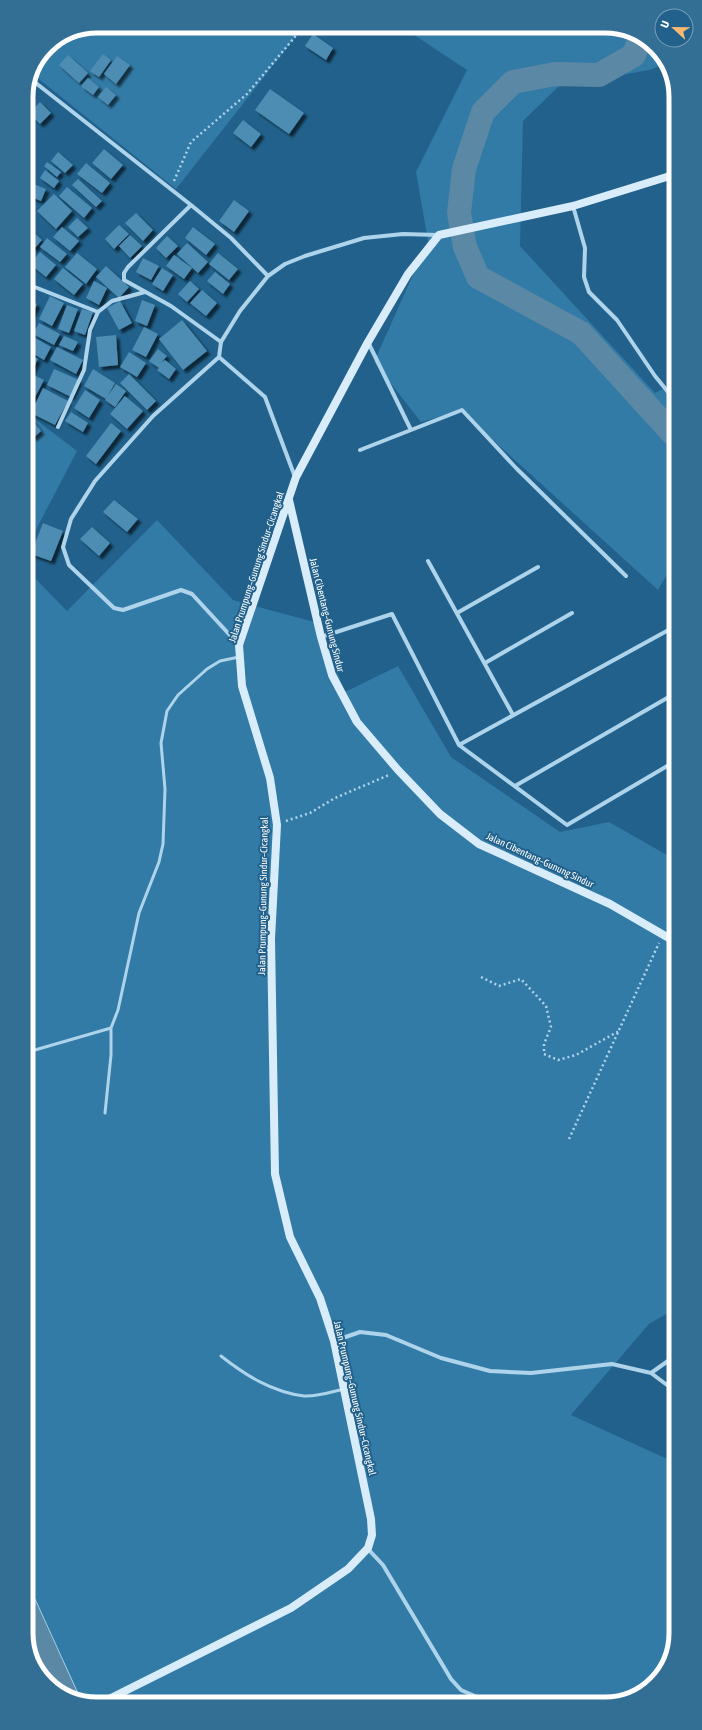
<svg xmlns="http://www.w3.org/2000/svg" width="702" height="1730" font-family="'Asap Condensed',sans-serif">
<style>
.green{fill:#327ba6}
.water{fill:#5b88a4;stroke:#a1d1ec}
.lines{fill:none;stroke-linecap:round;stroke-linejoin:round}
.river{stroke:#5b88a4;stroke-width:24}
.building{fill:#4e8db4;filter:url(#shadow)}
.path{stroke:#aed4eb;stroke-width:2.5;stroke-dasharray:2 3;stroke-linecap:butt}
.lane{stroke:#aed4eb;stroke-width:3}
.street{stroke:#aed4eb;stroke-width:4}
.secondary{stroke:#d9ecf9;stroke-width:8}
.labels{text-anchor:middle;dominant-baseline:central;stroke-width:4;stroke-linejoin:round;paint-order:stroke}
.street-label{font-size:10px;fill:#fff;stroke:#21618b}
.rim{fill:none;stroke:#fff;stroke-width:5}
</style>
<defs>
<filter id="shadow"><feDropShadow dx="3.5" dy="3.5" stdDeviation="1" flood-color="#0009"/></filter>
</defs>
<rect width="100%" height="100%" fill="#21618b"/>
<path class="green" d="M97,26H304L176,189L34,75L47,47L70,31Z
M359,26H610L649,41L665,64L649,70L558,87L523,121L520,246L655,393L673,384V564L658,590L461,411L421,422L374,362L428,241L416,172L467,70L408,31Z
M27,413L77,451L27,547Z
M157,520L233,600L318,623L345,692L398,666L451,757L560,832L609,822L674,859L675,1309L649,1324L571,1415L676,1463V1634L662,1676L628,1700L92,1704L81,1700L30,1588L27,570L67,611Z"/>
<path class="water" d="M30,1588L81,1700L53,1689L30,1656Z"/>
<g class="lines">
<path class="river" d="M640,37L634,55L599,75L555,74L513,82L483,112L464,169L459,213L465,247L478,277L581,333L673,434"/>
</g>
<path class="building" d="M313,34L333,48L326,60L305,46Z
M103,54L111,60L99,77L90,71Z
M68,55L88,73L79,83L59,65Z
M117,56L130,65L116,84L104,74Z
M88,78L99,87L93,95L81,86Z
M106,87L116,95L108,105L98,97Z
M270,89L304,113L289,134L255,110Z
M40,102L51,113L40,124L29,113Z
M243,120L261,134L251,147L233,133Z
M104,149L123,165L111,179L92,163Z
M58,152L73,165L65,173L51,161Z
M47,162L61,172L57,177L44,166Z
M86,163L110,183L102,193L77,174Z
M45,170L59,181L54,188L40,178Z
M78,179L102,201L96,207L72,185Z
M26,181L46,189L41,201L26,195Z
M67,187L92,208L84,218L59,196Z
M54,194L72,211L56,229L37,211Z
M234,200L249,211L234,232L219,221Z
M136,213L153,230L143,241L125,223Z
M77,218L88,228L78,237L68,227Z
M119,225L129,234L114,249L105,239Z
M62,227L79,241L70,251L53,237Z
M193,227L215,244L206,255L185,238Z
M31,230L42,240L34,249L26,242V236Z
M130,235L142,246L130,258L119,246Z
M167,236L178,246L166,258L156,248Z
M47,238L67,254L60,262L40,247Z
M187,243L208,262L198,273L177,254Z
M40,252L56,265L46,277L30,264Z
M77,253L97,269L86,284L65,267Z
M218,253L238,269L229,280L209,264Z
M174,255L192,268L184,279L166,266Z
M143,258L159,266L151,280L136,272Z
M106,266L129,287L119,298L96,277Z
M63,268L83,284L74,295L54,279Z
M162,268L173,275L163,291L152,284Z
M215,272L230,284L223,294L207,281Z
M94,281L107,288L99,305L86,298Z
M190,281L199,289L187,302L178,294Z
M202,290L217,303L206,316L190,303Z
M50,296L64,303L52,326L39,319Z
M27,299L37,304L31,317L27,315Z
M142,300L155,305L147,326L135,321Z
M120,301L132,323L119,330L107,308Z
M67,305L78,309L69,333L58,329Z
M82,309L93,312L85,335L74,331Z
M182,320L207,351L183,370L159,339Z
M39,323L60,334L54,345L33,334Z
M144,327L158,334L146,357L132,350Z
M30,335L51,347L44,360L27,350V341Z
M116,335L118,365L99,367L96,337Z
M64,336L78,342L73,351L59,345Z
M57,347L83,360L76,374L50,360Z
M158,349L167,356L161,363L165,360L176,369L169,379L157,370L159,368L149,361Z
M129,352L146,363L137,377L120,367Z
M27,353L38,359L30,374L27,373Z
M54,369L79,380L71,397L47,385Z
M93,369L115,383L106,399L84,386Z
M32,374L44,380L32,403L27,400V384Z
M129,374L156,401L147,410L120,383Z
M116,384L126,391L115,407L105,400Z
M43,388L68,401L55,425L31,413Z
M85,390L100,400L89,418L74,408Z
M125,396L143,411L127,429L110,414Z
M71,412L88,423L83,432L65,421Z
M29,416L41,431L33,438L27,431V418Z
M111,423L121,431L96,464L86,456Z
M114,500L138,519L127,532L103,512Z
M43,523L63,531L51,561L31,554Z
M92,527L110,543L99,556L80,539Z"/>
<g class="lines">
<path class="path" d="M174,181L191,142L247,94L304,26
M286,821L310,813L335,798L389,775
M481,977L499,986L521,979L546,1006L551,1027L544,1044V1054L558,1060L576,1055L619,1031
M569,1139L659,943"/>
<path class="lane" d="M28,733L33,731
M28,1052L111,1028
M105,1113L111,1055V1028L118,1010L139,913L159,862L163,844L165,789L161,743L167,711L178,695L207,669L220,661L239,657
M221,1356C245,1375 272,1392 304,1396C317,1397 331,1392 344,1389"/>
<path class="street" d="M32,80L191,205L231,238L268,276
M191,205L128,267L124,273V280L171,306L221,342
M573,206L585,248L584,277L589,292L617,320L655,376L673,398
M27,284L98,312
M368,342L411,430
M219,357L153,416L95,481L71,519L63,547L69,565L114,608L123,610L181,590L192,594L239,645
M58,427L84,370L90,330L98,312L112,301L145,292
M360,450L462,410L516,468L626,576
M295,477L265,397L219,357L221,342L240,311L268,276L285,264L305,256L364,238L403,234L438,235
M428,561L513,715
M457,613L538,567
M321,637L392,614L459,745L674,627
M485,663L572,613
M459,745L567,825L674,762
M515,786L674,694
M334,1341L360,1332L386,1335L441,1358L490,1371L531,1373L612,1364L651,1373L675,1391
M651,1373L675,1356
M368,1549L383,1565L451,1679L461,1690L486,1701"/>
<path class="secondary" d="M289,500L321,637L332,675L357,722L398,770L440,814L479,844L610,904L674,941
M99,1704L291,1608L348,1569L368,1548L372,1535L371,1519L334,1341L320,1298L290,1237L275,1174L271,939L277,825L270,778L242,686L239,645L296,477L368,342L408,274L439,235L573,206L673,175"/>
</g>
<g class="labels">
<g class="street-label">
<text transform="translate(256 567) rotate(-72)">Jalan Prumpung–Gunung Sindur–Cicangkal</text>
<text transform="translate(327 615) rotate(76)">Jalan Cibentang–Gunung Sindur</text>
<text transform="translate(540 860) rotate(25)">Jalan Cibentang–Gunung Sindur</text>
<text transform="translate(263 896) rotate(-89)">Jalan Prumpung–Gunung Sindur–Cicangkal</text>
<text transform="translate(355 1398) rotate(77)">Jalan Prumpung–Gunung Sindur–Cicangkal</text>
</g>
</g>
<path d="M0 0H702V1730H0ZM97 33H605A64 64 0 0 1 669 97V1633A64 64 0 0 1 605 1697H97A64 64 0 0 1 33 1633V97A64 64 0 0 1 97 33Z" fill="#336e94" fill-rule="evenodd"/>
<path class="rim" d="M97 33H605A64 64 0 0 1 669 97V1633A64 64 0 0 1 605 1697H97A64 64 0 0 1 33 1633V97A64 64 0 0 1 97 33Z"/>
<g transform="translate(674 28) rotate(292)"><circle r="19" fill="#21618b" stroke="#7aa0b9"/>
<path d="M0-3L7 15L0 10L-7 15Z" fill="#f8b86f"/>
<text y="-6" font-size="11" font-weight="bold" text-anchor="middle" fill="#ffffff">U</text>
</g>
</svg>
